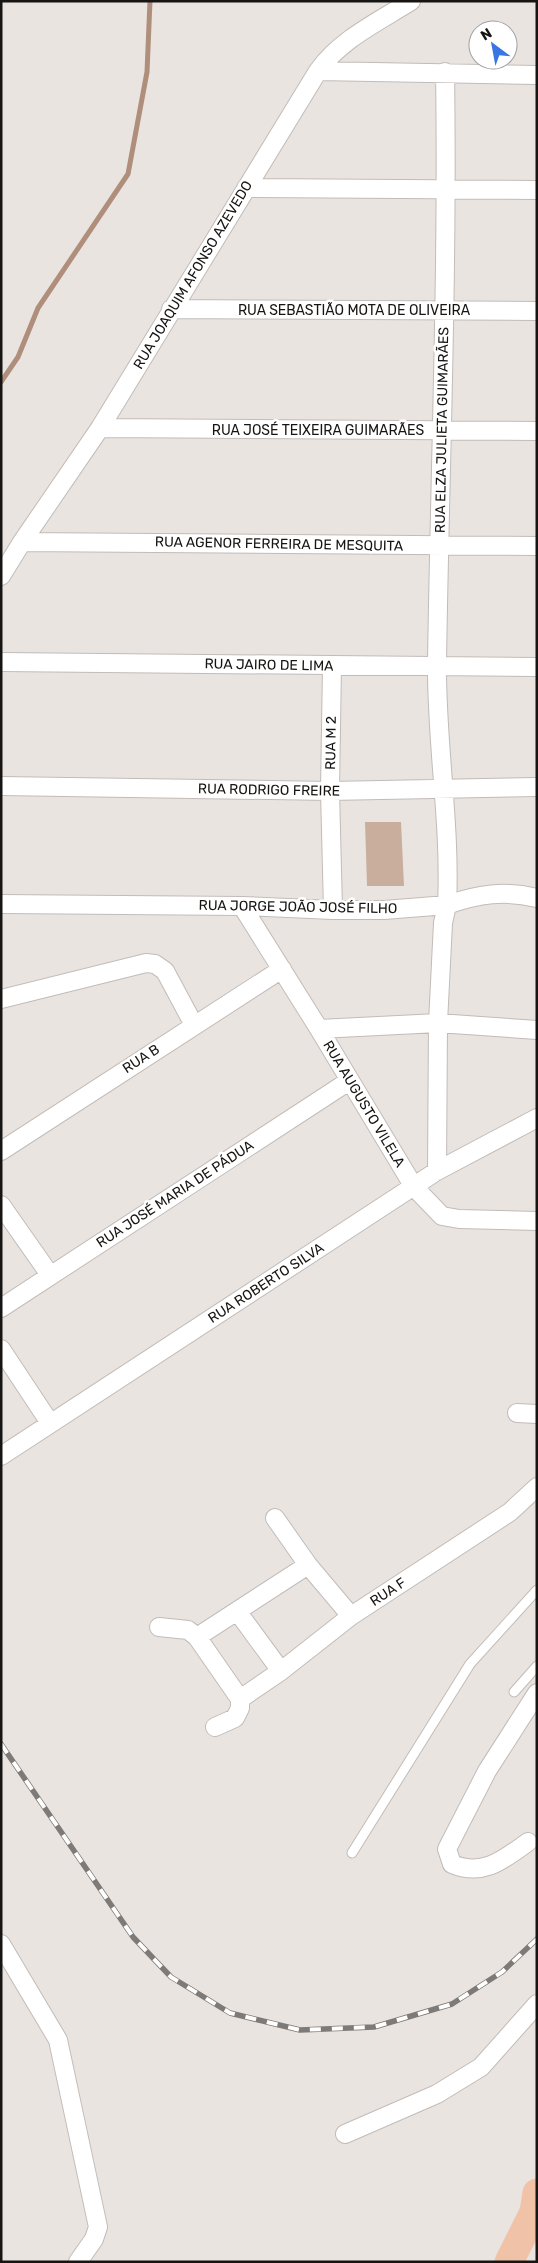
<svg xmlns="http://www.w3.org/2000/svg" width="538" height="2263" font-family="Rubik,sans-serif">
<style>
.green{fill:#caae9d}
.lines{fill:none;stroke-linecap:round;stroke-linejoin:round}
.stream{stroke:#af8e7b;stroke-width:5}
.river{stroke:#f0c2a7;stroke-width:29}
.service-casing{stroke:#c2bcb9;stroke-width:11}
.minor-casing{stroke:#c2bcb9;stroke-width:20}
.service{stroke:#fff;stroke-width:9}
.minor{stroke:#fff;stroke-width:18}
.rail-casing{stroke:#7e7a77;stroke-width:5.5}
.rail{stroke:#fff;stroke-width:4;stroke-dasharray:11;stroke-linecap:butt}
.labels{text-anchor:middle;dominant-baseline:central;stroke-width:5;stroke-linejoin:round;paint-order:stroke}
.street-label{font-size:14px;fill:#171513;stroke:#fff}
</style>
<rect width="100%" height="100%" fill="#eae4e0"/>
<path class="green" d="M365,822H401L404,886H367Z"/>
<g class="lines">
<path class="stream" d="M1,382L18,357L38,308L128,174L147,72L150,1"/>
<path class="river" d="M509,2262L534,2212L537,2193"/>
<defs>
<path id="service" d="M514,1692L537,1666
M352,1853L470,1664L537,1590"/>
<path id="minor" d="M318,71L537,75
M445,72C448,269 440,466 437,662C436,743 451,824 447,905C478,894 505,890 537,898
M246,188L537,190
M171,309L537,311
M100,428L537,431
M22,542L537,546
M1,576L22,542L100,428L318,71C341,39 378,22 411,1
M1,662L537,667
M332,666L330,791L333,910
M1,786L330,791L537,787
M1,904L242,906L333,910H384L447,905L443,923L438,1023L437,1171
M242,906L319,1029L414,1187L442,1216L459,1219L537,1221
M1,999L146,963L155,964L165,971L194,1025
M319,1029L438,1023L537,1030
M1,1151L282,969
M1,1205L50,1275
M1,1308L349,1081
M1,1349L50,1423
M517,1413L537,1414
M1,1456L437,1171L537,1118
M275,1518L308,1565L351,1616
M237,1611L281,1671
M159,1627L188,1630L197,1637L240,1699V1708L235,1718L215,1727
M197,1637L308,1565
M240,1699L281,1671L351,1616L510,1512L537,1487
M528,1842C503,1860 483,1877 452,1864L447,1849L487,1771L537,1693
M1,1944L58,2040L98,2227L94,2239L78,2262
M345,2134L437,2094L481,2067L537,2004"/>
</defs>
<use href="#service" class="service-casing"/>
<use href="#minor" class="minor-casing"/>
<use href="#service" class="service"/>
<use href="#minor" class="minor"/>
<defs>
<path id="rail" d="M1,1744L133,1937L171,1977L230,2013L300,2030L374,2027L452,2004L502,1972L537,1939"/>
</defs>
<use href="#rail" class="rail-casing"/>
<use href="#rail" class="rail"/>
</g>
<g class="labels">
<g class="street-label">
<text transform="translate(193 275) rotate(-59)">RUA JOAQUIM AFONSO AZEVEDO</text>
<text x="354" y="310">RUA SEBASTIÃO MOTA DE OLIVEIRA</text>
<text x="318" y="430">RUA JOSÉ TEIXEIRA GUIMARÃES</text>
<text transform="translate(442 430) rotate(-89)">RUA ELZA JULIETA GUIMARÃES</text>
<text transform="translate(279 544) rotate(1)">RUA AGENOR FERREIRA DE MESQUITA</text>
<text transform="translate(269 665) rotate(1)">RUA JAIRO DE LIMA</text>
<text transform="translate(331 743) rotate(-89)">RUA M 2</text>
<text transform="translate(269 790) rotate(1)">RUA RODRIGO FREIRE</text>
<text transform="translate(298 907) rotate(1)">RUA JORGE JOÃO JOSÉ FILHO</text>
<text transform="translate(141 1059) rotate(-33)">RUA B</text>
<text transform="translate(364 1104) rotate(59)">RUA AUGUSTO VILELA</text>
<text transform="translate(175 1194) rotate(-33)">RUA JOSÉ MARIA DE PÁDUA</text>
<text transform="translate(266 1283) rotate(-33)">RUA ROBERTO SILVA</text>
<text transform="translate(388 1592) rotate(-33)">RUA F</text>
</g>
</g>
<rect width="538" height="2263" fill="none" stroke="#171513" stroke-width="5"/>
<g transform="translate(493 45) rotate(328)"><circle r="24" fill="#ffffff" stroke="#a2a1a1"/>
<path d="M0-4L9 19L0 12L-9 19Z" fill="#3a75e4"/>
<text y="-8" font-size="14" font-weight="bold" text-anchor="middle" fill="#171513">N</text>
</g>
</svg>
